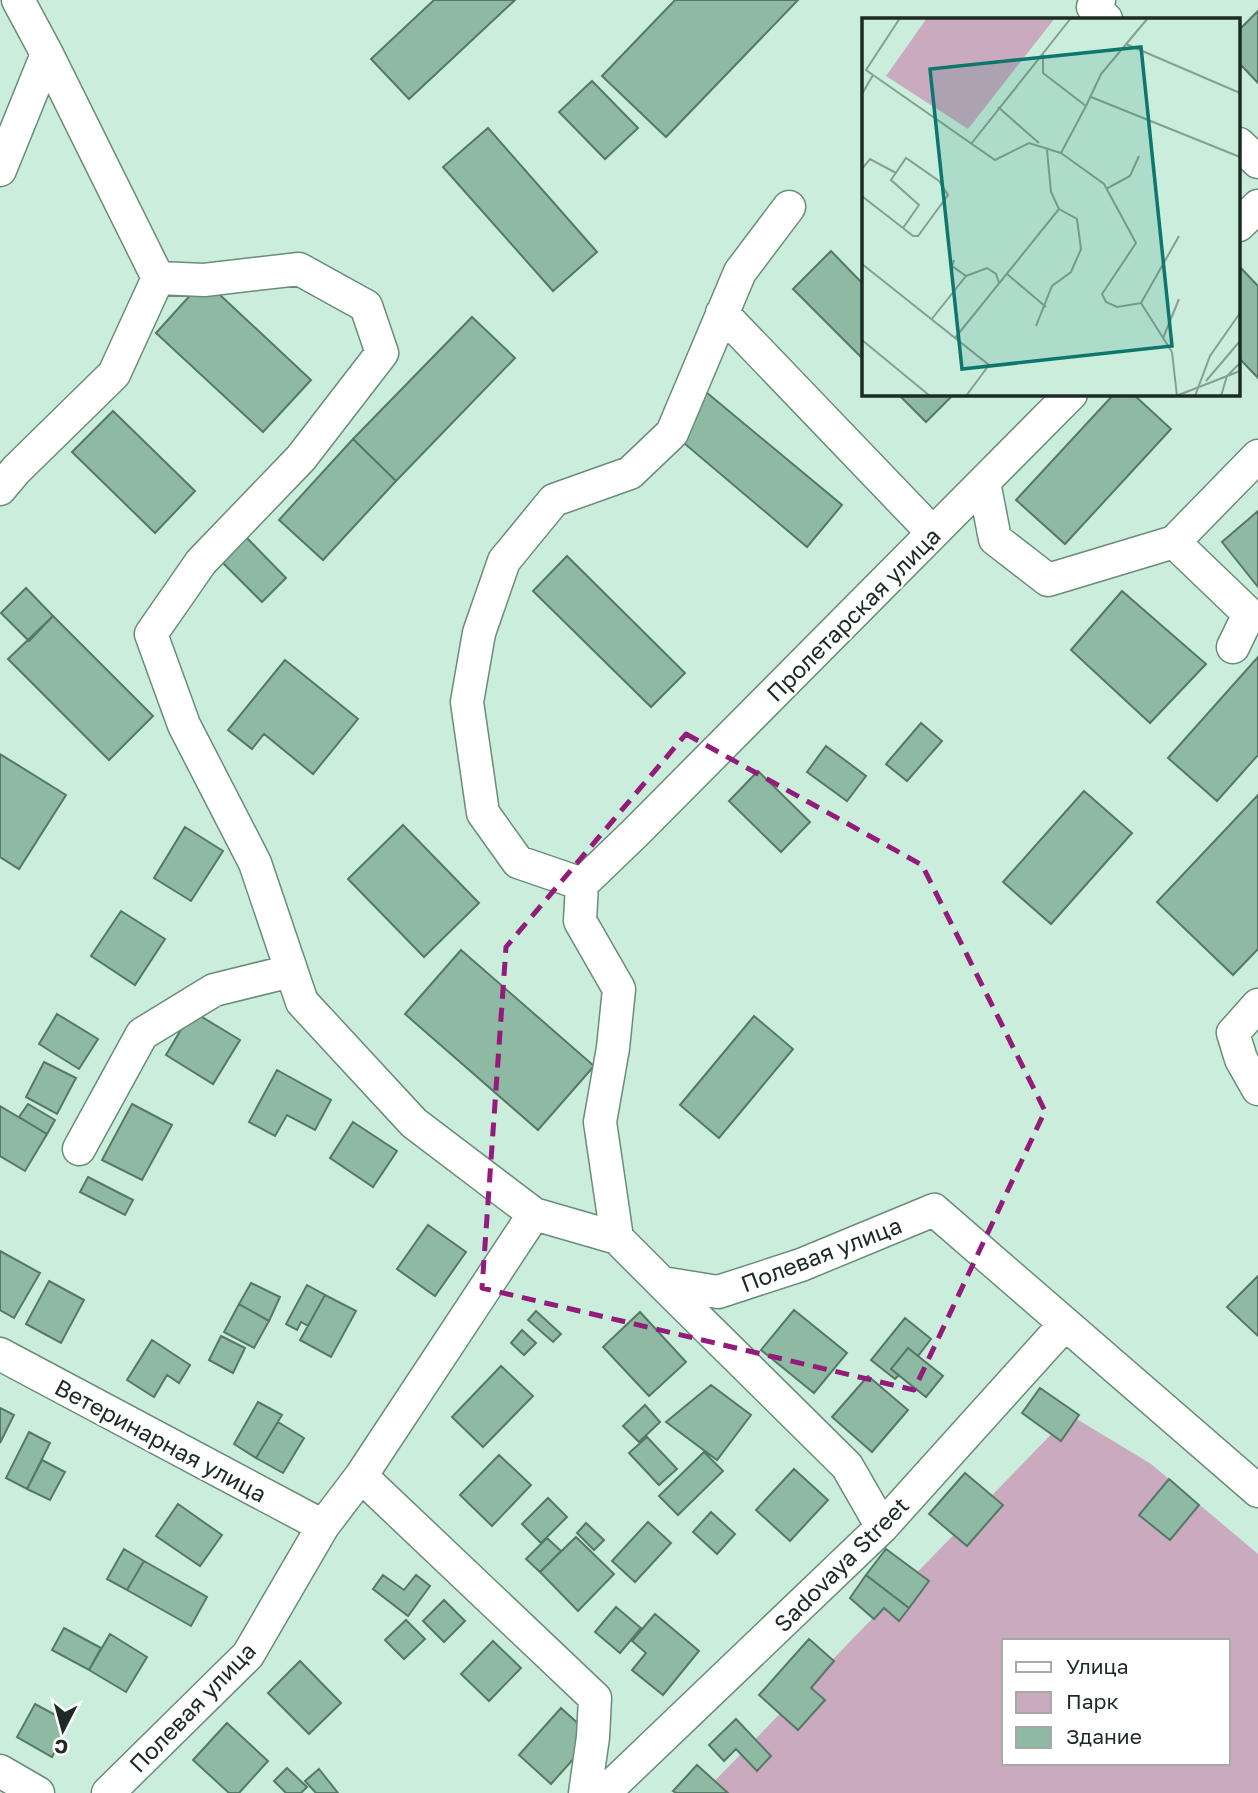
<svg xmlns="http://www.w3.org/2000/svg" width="1258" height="1793" font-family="'Golos Text',sans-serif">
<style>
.green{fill:#c9aabe;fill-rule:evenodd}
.building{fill:#8eb9a3;stroke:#577867;stroke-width:2}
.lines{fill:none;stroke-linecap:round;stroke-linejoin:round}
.minor-casing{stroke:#6a8c7a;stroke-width:35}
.minor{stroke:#fff;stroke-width:32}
.marked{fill:none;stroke:#931b79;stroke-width:5;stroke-dasharray:14 9;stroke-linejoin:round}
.labels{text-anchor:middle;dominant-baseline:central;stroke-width:5;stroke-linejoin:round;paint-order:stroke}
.street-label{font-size:23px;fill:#1d2b24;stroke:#fff}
.inset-road{fill:none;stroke:#85a092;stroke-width:2}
.view{fill:#0f766e;fill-opacity:0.15;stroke:#0f766e;stroke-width:3.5}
.inset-edge{fill:none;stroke:#1d2b24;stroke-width:3.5}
</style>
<rect width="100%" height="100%" fill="#caeedb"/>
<path class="green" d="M1070,1415L1151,1464L1258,1554V1793H703ZM1004,1641H1228V1763H1004Z"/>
<path class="building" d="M434,0H515L409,99L371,59Z
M675,0H798L666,137L602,76Z
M1258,11V83L1239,63V30Z
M592,81L638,128L605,159L559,112Z
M488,128L597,252L553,291L443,167Z
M831,251L864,285V360L793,289Z
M1239,266L1258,286V378L1239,358Z
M204,280L311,380L263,432L156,333Z
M472,317L515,358L396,481L353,439Z
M706,392L842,505L807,547L672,433Z
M898,394H954L926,422Z
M1114,394H1133L1171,429L1065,544L1016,500Z
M113,411L195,491L155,533L72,452Z
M353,439L396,481L323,560L279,520Z
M1258,511V587L1222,542Z
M243,534L286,578L262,602L218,558Z
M567,556L685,673L651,707L533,591Z
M26,588L53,616L29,641L1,613Z
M1122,591L1206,664L1150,723L1071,650Z
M53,616L153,716L109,760L8,659Z
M1258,657V755L1217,801L1168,758Z
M285,660L358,719L313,774L264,734L252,749L228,730Z
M921,723L942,741L907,781L886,764Z
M826,746L866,776L847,801L807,772Z
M0,754L66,795L19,869L0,857Z
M758,771L810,822L781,852L729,801Z
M1084,791L1132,833L1051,924L1003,882Z
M1258,795V949L1233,975L1157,902Z
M403,825L479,903L424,957L348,879Z
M185,827L223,851L191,901L154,878Z
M121,911L165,939L135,985L91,956Z
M461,950L594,1066L538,1130L405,1014Z
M192,1011L240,1040L213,1084L166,1055Z
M57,1014L98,1039L79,1069L39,1044Z
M754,1016L793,1049L719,1138L680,1105Z
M44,1062L76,1078L57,1114L26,1097Z
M277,1070L331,1100L315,1130L287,1115L275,1136L249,1122Z
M28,1104L55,1120L47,1134L19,1117Z
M132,1104L172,1125L142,1180L102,1160Z
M0,1106L47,1134L25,1171L0,1156Z
M353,1122L397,1151L373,1187L330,1158Z
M88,1177L133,1200L125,1215L80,1192Z
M428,1225L466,1252L435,1296L397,1269Z
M0,1251L40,1273L14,1318L0,1310Z
M1258,1276V1336L1227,1307Z
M49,1281L84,1300L61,1343L26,1324Z
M251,1283L280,1297L269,1321L239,1304Z
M307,1285L325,1295L308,1326L301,1322L297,1330L286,1324Z
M325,1295L356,1311L331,1357L300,1340Z
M239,1304L269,1321L254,1348L224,1332Z
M794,1310L847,1353L814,1393L761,1350Z
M536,1311L561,1334L553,1342L528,1320Z
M640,1312L686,1362L649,1396L603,1347Z
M905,1318L931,1339L918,1356L908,1348L891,1369L899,1375L895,1379L871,1360Z
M522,1330L536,1343L524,1355L511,1343Z
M221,1336L245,1348L233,1373L209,1360Z
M152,1340L190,1365L179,1383L167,1375L154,1397L127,1380Z
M908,1348L943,1376L926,1397L891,1369Z
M501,1366L533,1396L483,1447L452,1417Z
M868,1376L908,1410L872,1452L832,1417Z
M711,1385L751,1415L717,1460L666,1422Z
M1040,1388L1079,1415L1061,1441L1022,1413Z
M258,1402L282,1415L256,1458L234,1444Z
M645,1405L660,1422L639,1442L623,1426Z
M0,1408L14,1415L0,1443Z
M278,1422L304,1438L283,1473L256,1458Z
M29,1432L50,1443L27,1489L6,1478Z
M647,1437L677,1469L659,1485L629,1453Z
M704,1452L723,1471L678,1515L659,1496Z
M499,1455L531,1485L492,1526L460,1495Z
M42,1460L65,1472L50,1500L27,1489Z
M794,1469L828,1500L790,1541L756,1510Z
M965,1473L1003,1505L967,1546L929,1514Z
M1169,1479L1199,1505L1170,1540L1139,1515Z
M548,1498L567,1517L541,1543L522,1524Z
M178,1504L222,1535L200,1566L156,1536Z
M711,1512L735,1534L717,1554L693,1532Z
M648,1522L671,1543L635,1582L612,1561Z
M586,1523L604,1540L594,1550L577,1533Z
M576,1537L614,1574L578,1611L540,1572Z
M547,1538L561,1551L540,1572L526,1559Z
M124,1549L144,1561L127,1590L107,1579Z
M886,1549L929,1581L909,1608L866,1575Z
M144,1561L207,1597L191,1626L127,1590Z
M383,1575L404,1590L416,1575L430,1586L408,1616L373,1589Z
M866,1575L909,1608L899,1621L884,1608L874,1619L850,1598Z
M444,1600L465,1621L444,1642L423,1621Z
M616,1607L641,1628L620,1653L595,1632Z
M655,1614L699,1651L663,1695L632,1670L646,1653L632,1641Z
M406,1620L425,1639L404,1659L385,1640Z
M64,1628L101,1648L89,1670L52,1650Z
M110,1634L147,1657L126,1692L89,1670Z
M809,1639L834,1661L811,1688L825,1700L798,1730L759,1695Z
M493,1641L521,1668L489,1701L461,1674Z
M300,1661L341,1703L309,1734L268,1693Z
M35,1704L70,1723L52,1757L17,1737Z
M561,1708L593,1737L551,1784L519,1755Z
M736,1719L771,1756L757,1771L736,1749L724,1761L709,1745Z
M227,1723L268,1761L239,1793H229L193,1760Z
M697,1765L728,1793H676L673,1791Z
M287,1768L307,1787L301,1793H286L274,1781Z
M319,1769L338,1793H316L305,1781Z"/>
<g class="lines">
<defs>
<path id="minor" d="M18,0L47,54L158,278L204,280L299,269L366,306L382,353L301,458L201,562L151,634L184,725L255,863L302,1002L414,1123L534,1214
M1099,0L1093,7L1106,19
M1239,144L1258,162
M0,170L47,54
M1239,225L1258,206
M722,313L933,533
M984,482L995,539L1048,580L1174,542
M0,489L16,470L114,374L158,278
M1233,647L1249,614L1174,542L1258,456
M582,884L518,862L483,813L467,702L479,633L504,561L554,500L630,473L672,433L740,272L789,207
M1258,1005L1233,1033L1241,1059L1258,1089
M79,1149L142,1034L214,990L291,971
M617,1238L600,1122L613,1048L619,989L580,921L582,884L635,833L1071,394
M662,1283L847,1466L882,1527
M0,1354L323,1526
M0,1771L38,1793
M108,1793L248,1655L323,1526L361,1476
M585,1793L593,1737L595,1698L361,1476L534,1214L617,1238L662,1283L718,1292L801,1265L934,1210L1258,1491
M604,1793L882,1527L1065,1324"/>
</defs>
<use href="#minor" class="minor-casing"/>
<use href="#minor" class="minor"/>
</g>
<path class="marked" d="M686,734L922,865L1045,1111L914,1390L482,1288L506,947Z"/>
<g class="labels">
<g class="street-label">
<text transform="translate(853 614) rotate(-45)">Пролетарская улица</text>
<text transform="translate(821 1254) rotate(-21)">Полевая улица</text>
<text transform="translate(161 1440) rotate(28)">Ветеринарная улица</text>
<text transform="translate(841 1564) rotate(-45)">Sadovaya Street</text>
<text transform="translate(192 1707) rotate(-46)">Полевая улица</text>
</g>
</g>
<g transform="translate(862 18)">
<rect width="378" height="378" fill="#caeedb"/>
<path d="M65,0H193L106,111L24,58Z" fill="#c9aabe"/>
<path class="inset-road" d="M264,26L378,75M11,57L133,142L167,125L199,135L224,88L181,55V35M0,76L11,57L4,52L38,0M229,79L378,139M224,88L239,56L286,0M136,89L177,125M109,126L209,0M199,135L242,166L274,225L240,276L244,284L255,289L279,285L310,334L315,378M0,151L8,141L34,155M244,171L268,158L277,138M0,178L1,179L41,210L51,218H56L86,177L77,163L44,140L29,162L57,187L41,210M0,246L127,347L104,378M145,256L184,289M104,258L125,250L134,256L137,265M279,285L317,218M69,302L104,258L90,248L92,242M174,308L190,268L209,254L219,231L215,201L197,191M93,320L197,191L189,174L185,132M301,320L317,281M0,322L68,378M344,363L378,323M314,378L378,353M333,378L348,338L378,295M359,378L365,358L378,345"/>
<path class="view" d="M279,29L310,328L100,351L68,51Z"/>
<rect width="378" height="378" class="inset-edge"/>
</g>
<rect x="1002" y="1639" width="228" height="126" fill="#ffffff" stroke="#a5aaa7" stroke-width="2"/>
<rect x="1016" y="1662" width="35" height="10" fill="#ffffff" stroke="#a5aaa7" stroke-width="2"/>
<text x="1066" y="1674" font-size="21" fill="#1d2b24">Улица</text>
<rect x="1016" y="1692" width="35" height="21" fill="#c9aabe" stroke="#a5aaa7" stroke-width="2"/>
<text x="1066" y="1709" font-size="21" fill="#1d2b24">Парк</text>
<rect x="1016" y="1727" width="35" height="21" fill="#8eb9a3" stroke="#a5aaa7" stroke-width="2"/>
<text x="1066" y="1744" font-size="21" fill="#1d2b24">Здание</text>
<g transform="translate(63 1730) rotate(186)" stroke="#ffffff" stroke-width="5" paint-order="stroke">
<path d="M0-5L12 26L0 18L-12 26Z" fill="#1d2b24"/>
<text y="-10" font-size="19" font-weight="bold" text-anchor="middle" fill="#1d2b24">С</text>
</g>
</svg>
